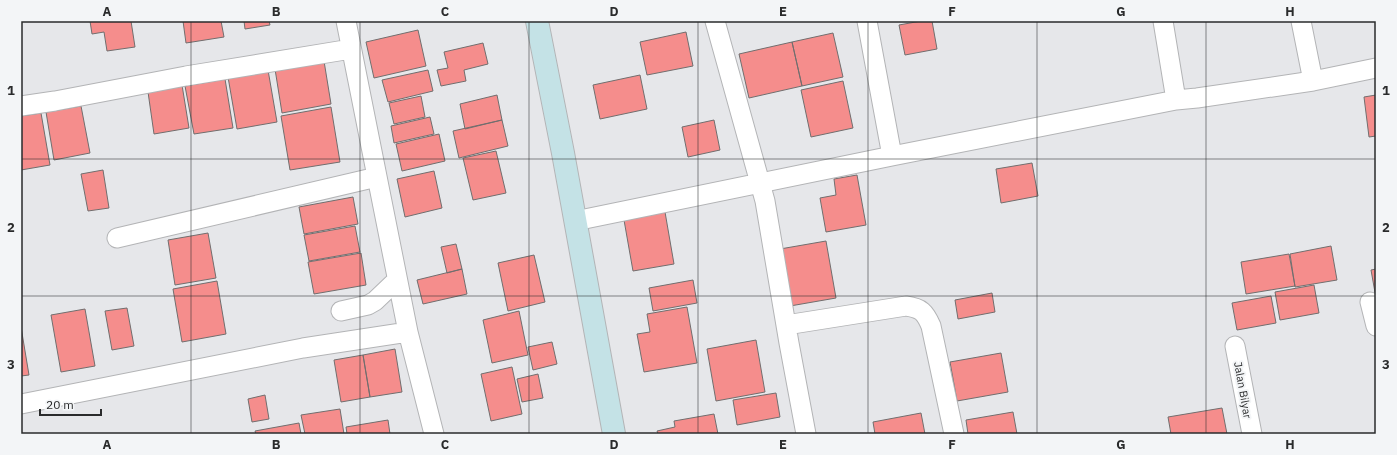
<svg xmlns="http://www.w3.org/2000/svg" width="1397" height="455" font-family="'IBM Plex Sans',sans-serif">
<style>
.building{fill:#f58d8c;stroke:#716e6e}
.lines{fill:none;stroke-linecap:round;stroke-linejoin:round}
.street-casing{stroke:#b3b4b6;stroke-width:21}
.secondary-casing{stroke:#b3b4b6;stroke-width:24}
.street{stroke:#fff;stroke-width:19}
.secondary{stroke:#c4e2e6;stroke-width:22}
.grid{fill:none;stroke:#2a2b2c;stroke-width:1;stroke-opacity:0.55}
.labels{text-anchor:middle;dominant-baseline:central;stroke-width:4;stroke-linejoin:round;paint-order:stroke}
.street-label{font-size:11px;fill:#2a2b2c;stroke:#f3f5f7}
.neatline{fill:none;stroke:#2a2b2c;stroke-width:1.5}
.grid-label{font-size:13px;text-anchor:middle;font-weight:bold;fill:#2a2b2c}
</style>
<rect width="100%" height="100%" fill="#e6e7ea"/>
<path class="building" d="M90,21H131L135,47L107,51L104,32L92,34Z
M183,21H221L224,37L186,43Z
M244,21H269L270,25L245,29Z
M921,21H932L937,49L905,55L899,25Z
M418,30L426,66L374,78L366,42Z
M686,32L693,66L647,75L640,42Z
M833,33L843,77L802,86L792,42Z
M792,42L802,86L749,98L739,54Z
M483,43L488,64L464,70L466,81L441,86L437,70L448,68L444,52Z
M324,61L331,104L282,113L275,69Z
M268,70L277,122L237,129L228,77Z
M428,70L433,91L388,102L382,80Z
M640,75L647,109L600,119L593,85Z
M225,79L233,128L194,134L185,86Z
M843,81L853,128L811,137L801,90Z
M182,85L189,128L154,134L148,92Z
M497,95L502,120L465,129L460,104Z
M1376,95V136L1369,137L1364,97Z
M421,96L425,117L394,124L389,103Z
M81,106L90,153L54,160L46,112Z
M331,107L340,162L290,170L281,116Z
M41,113L50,165L21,170V116Z
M430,117L434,134L394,143L391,126Z
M502,120L508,146L459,158L453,131Z
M714,120L720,150L688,157L682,127Z
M439,134L445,161L402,171L396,144Z
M496,151L506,193L473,200L463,158Z
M1032,163L1038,196L1001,203L996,169Z
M103,170L109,208L88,211L81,174Z
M434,171L442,208L405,217L397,179Z
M857,175L866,225L826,232L820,198L836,195L834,179Z
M353,197L358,224L304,234L299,207Z
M665,212L674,264L633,271L624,220Z
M355,226L360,252L309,261L304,235Z
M208,233L216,278L175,285L168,240Z
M826,241L836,298L790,306L780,249Z
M456,244L462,269L447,273L441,247Z
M1331,246L1337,280L1295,287L1290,254Z
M361,253L366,285L314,294L308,262Z
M1289,254L1295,286L1246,294L1241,262Z
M534,255L545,302L508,311L498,263Z
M462,269L467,294L423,304L417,280Z
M1376,269V298L1371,270Z
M693,280L697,303L653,311L649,288Z
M217,281L226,334L182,342L173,289Z
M1314,285L1319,313L1280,320L1275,292Z
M992,293L995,312L958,319L955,300Z
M1271,296L1276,323L1237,330L1232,303Z
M687,307L697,363L644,372L637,334L650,332L647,314Z
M127,308L134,346L112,350L105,311Z
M85,309L95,366L61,372L51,315Z
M519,311L528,355L492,363L483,320Z
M21,327L29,375L21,376Z
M756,340L765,392L716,401L707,349Z
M552,342L557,364L533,370L528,347Z
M395,349L402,392L370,397L363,355Z
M1001,353L1008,392L957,401L950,362Z
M363,355L370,397L341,402L334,360Z
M512,367L522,414L491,421L481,374Z
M538,374L543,398L522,402L517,379Z
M776,393L780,417L737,425L733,400Z
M265,395L269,419L252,422L248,399Z
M1222,408L1227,434H1171L1168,417Z
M340,409L344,434H305L301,415Z
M1013,412L1017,434H968L966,420Z
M921,413L925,434H875L873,422Z
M714,414L718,434H658L657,431L675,427L674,421Z
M388,420L390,434H347L346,427Z
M299,423L301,434H256L255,431Z"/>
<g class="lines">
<defs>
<path id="street" d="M346,21L408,332L434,434
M715,21L765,201L789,343L806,434
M1163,21L1176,100L1197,98L1313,81L1376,68
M1301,21L1313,81
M21,106L55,101L186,76L351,49
M892,156L1176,100
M575,221L892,156L867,21
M117,238L377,177
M1370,302L1376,326
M341,311L368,305L375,301L397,280
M786,325L906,306C921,308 925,312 931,326L954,434
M1235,346L1252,434
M21,404L303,348L408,332"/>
<path id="secondary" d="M537,21L563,153L614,434"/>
</defs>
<use href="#street" class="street-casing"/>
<use href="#secondary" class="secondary-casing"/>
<use href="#street" class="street"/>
<use href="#secondary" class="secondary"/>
</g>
<path class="grid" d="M191,21V434M360,21V434M529,21V434M698,21V434M868,21V434M1037,21V434M1206,21V434M21,159H1376M21,296H1376"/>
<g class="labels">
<g class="street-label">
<text transform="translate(1243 390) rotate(80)">Jalan Bilyar</text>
</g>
</g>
<rect width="1397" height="455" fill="none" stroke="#f3f5f7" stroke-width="44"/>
<path d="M40 409v6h61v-6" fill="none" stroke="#2a2b2c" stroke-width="2"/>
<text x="46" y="409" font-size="12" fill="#2a2b2c" stroke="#f3f5f7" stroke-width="3" paint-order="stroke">20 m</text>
<rect x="22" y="22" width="1353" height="411" class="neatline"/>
<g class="grid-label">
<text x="107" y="16">A</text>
<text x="276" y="16">B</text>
<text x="445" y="16">C</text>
<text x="614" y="16">D</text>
<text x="783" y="16">E</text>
<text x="952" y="16">F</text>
<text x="1121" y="16">G</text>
<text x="1290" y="16">H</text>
<text x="11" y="95">1</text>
<text x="1386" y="95">1</text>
<text x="11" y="232">2</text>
<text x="1386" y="232">2</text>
<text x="11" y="369">3</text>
<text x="1386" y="369">3</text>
<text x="107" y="449">A</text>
<text x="276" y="449">B</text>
<text x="445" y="449">C</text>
<text x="614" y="449">D</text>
<text x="783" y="449">E</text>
<text x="952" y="449">F</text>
<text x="1121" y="449">G</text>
<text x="1290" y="449">H</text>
</g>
</svg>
